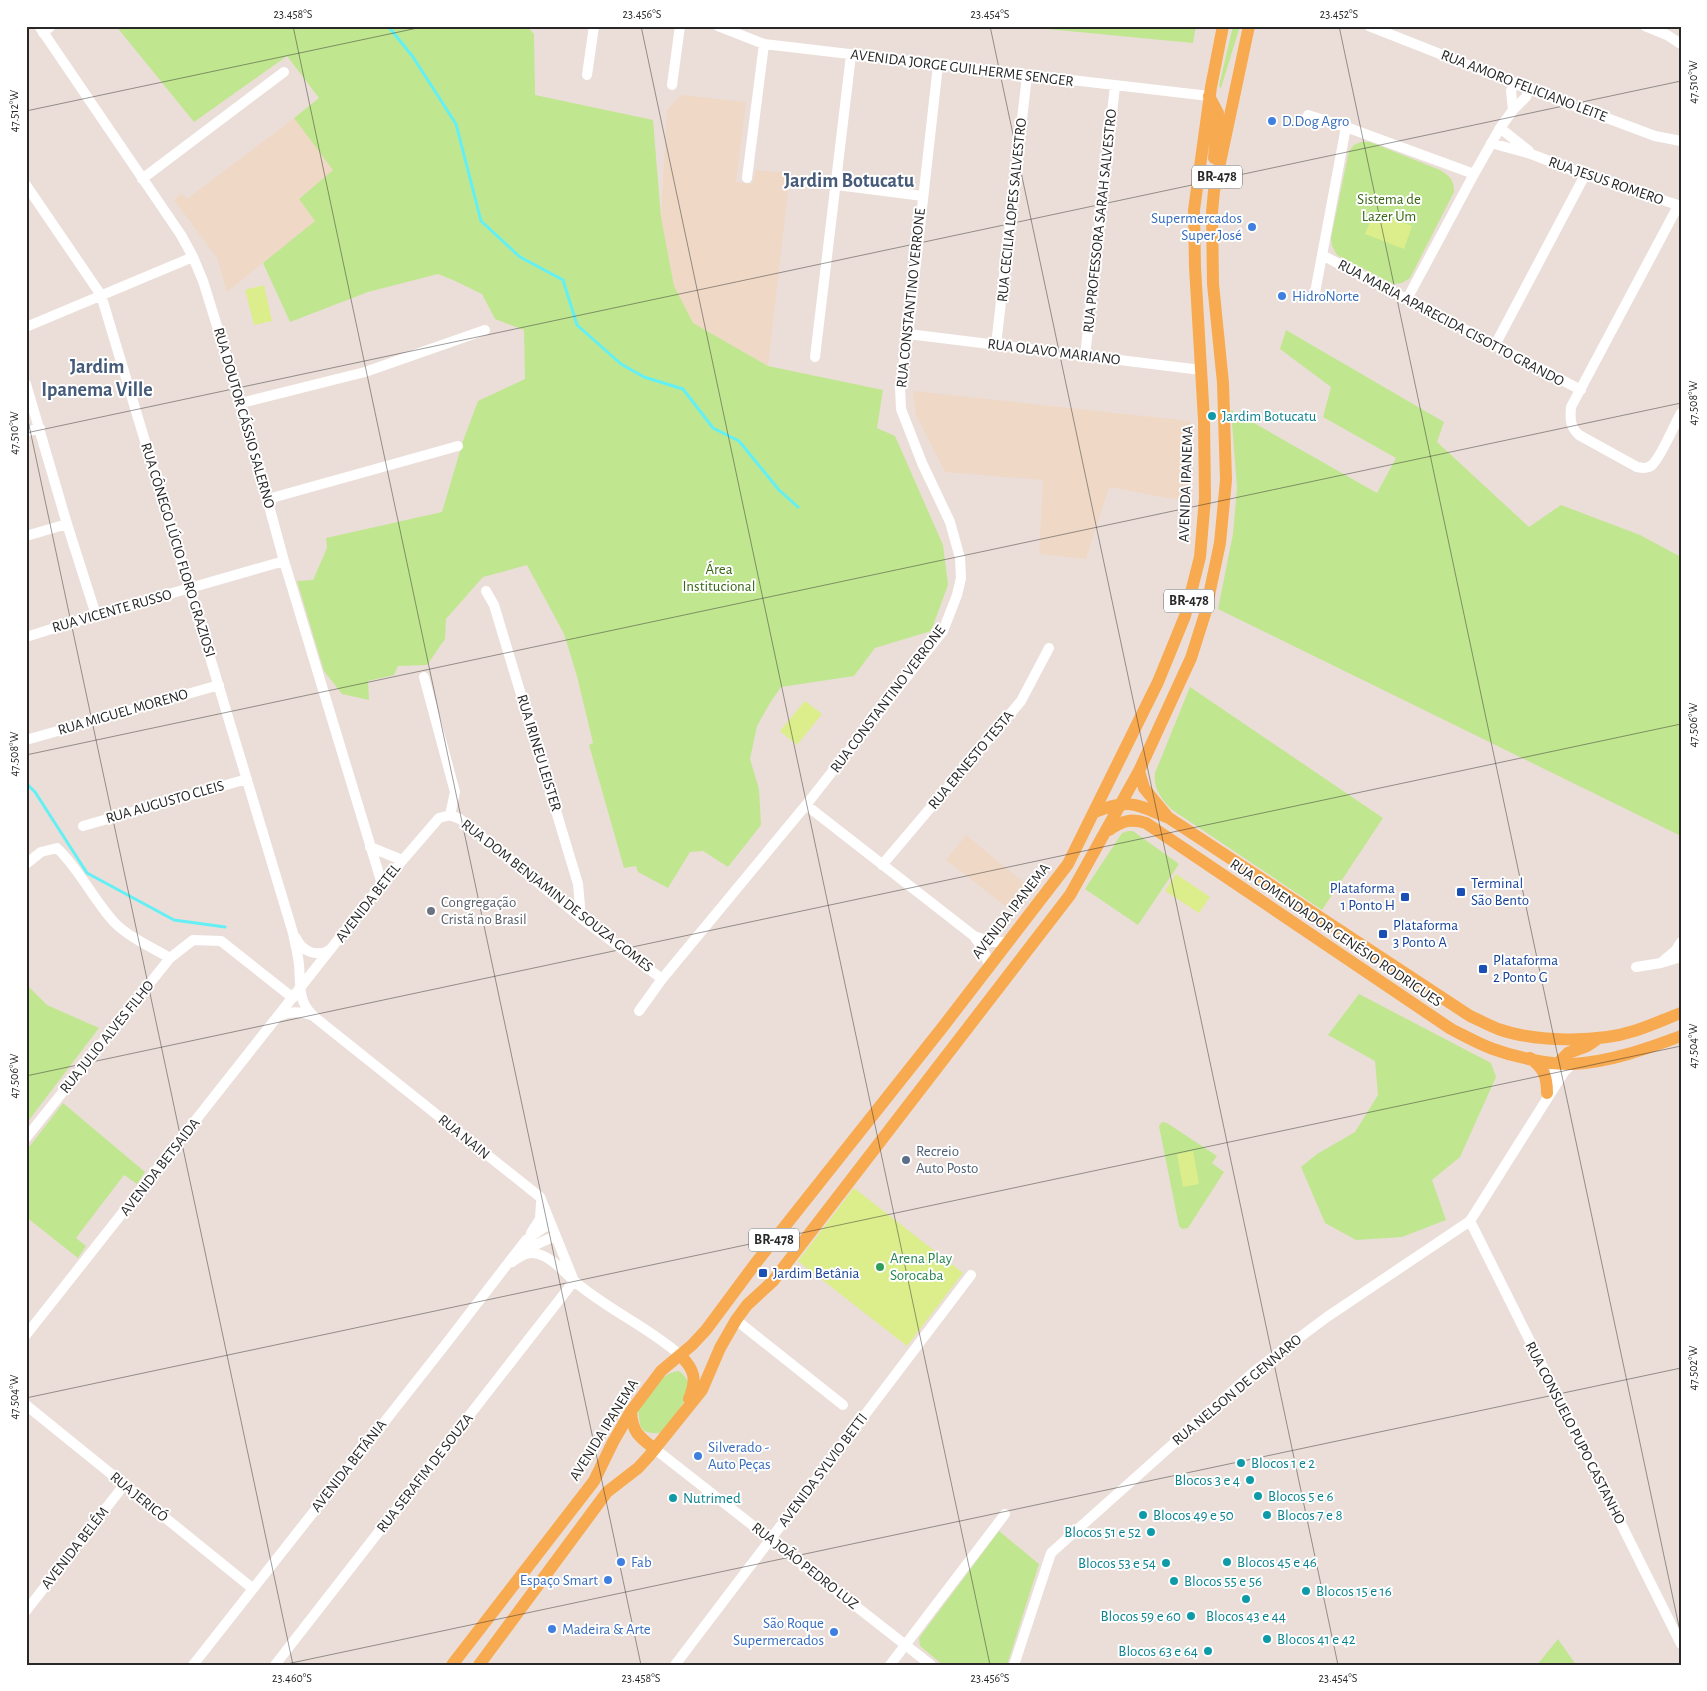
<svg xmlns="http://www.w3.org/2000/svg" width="1707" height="1691" font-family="'Alegreya Sans',sans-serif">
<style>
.education{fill:#efd8c6}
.green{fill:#c1e690}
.pitch{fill:#dbee8b}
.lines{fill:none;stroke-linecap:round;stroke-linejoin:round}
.stream{stroke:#63f0f5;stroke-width:3}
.minor{stroke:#fff;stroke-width:10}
.major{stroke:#f8aa50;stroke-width:12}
.ticks{fill:none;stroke:#282828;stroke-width:1;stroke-opacity:0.45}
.shop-dot{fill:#3f7fe0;stroke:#fff;stroke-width:2}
.culture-dot{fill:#0f9aa8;stroke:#fff;stroke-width:2}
.transit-dot{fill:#1a4fb4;stroke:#fff;stroke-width:2}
.worship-dot{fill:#6b7280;stroke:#fff;stroke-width:2}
.service-dot{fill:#5c6f8a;stroke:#fff;stroke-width:2}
.leisure-dot{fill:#2e9e5b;stroke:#fff;stroke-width:2}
.labels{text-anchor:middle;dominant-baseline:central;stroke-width:4;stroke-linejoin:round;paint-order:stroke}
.shield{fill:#fff;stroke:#686868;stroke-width:1}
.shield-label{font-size:14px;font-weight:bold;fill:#282828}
.street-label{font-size:15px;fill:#282828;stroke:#fff}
.shop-label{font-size:15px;fill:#366cbe;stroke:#fff;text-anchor:start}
.park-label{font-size:15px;fill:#396715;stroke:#fff}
.culture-label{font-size:15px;fill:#0d838f;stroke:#fff;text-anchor:start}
.transit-label{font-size:15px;fill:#164399;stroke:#fff;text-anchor:start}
.worship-label{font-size:15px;fill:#5b616d;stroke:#fff;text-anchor:start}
.service-label{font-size:15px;fill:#4e5e75;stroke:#fff;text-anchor:start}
.leisure-label{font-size:15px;fill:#27864d;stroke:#fff;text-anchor:start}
.district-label{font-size:20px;font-weight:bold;fill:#465b7a;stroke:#fff}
.neatline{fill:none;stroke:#282828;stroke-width:2}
.ticks-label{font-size:12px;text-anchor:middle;fill:#282828}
</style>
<rect width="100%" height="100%" fill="#ebded8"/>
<path class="education" d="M681,95L746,102L736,182L752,184L756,170L790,173L768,366L693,323L674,286L661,217L667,110Z
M294,118L334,170L299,198L315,221L227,292L217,258L174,200L182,193L187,199Z
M913,391L1190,421L1191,450L1190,502L1109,487L1086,559L1039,554L1043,480L945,472L916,415Z
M966,835L1031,888L1013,912L946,860Z"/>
<path class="green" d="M116,26H527L534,34L535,95L653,120L661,217L674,286L693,323L768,366L883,390L877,428L895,436L943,545L948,585L931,631L875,648L854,676L781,687L770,703L757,726L750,759L759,789L761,825L728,867L703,851L690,852L668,888L638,872L636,866L624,868L589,745L593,743L577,676L564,634L527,565L483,577L446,619L445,639L427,665L398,666L394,675L368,681L369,700L342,694L324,671L297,581L313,580L327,548L326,538L442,512L463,441L478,401L525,379L524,330L495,319L482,294L453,280L438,274L368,292L290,322L263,263L315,221L299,199L333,170L294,118L319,98L287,56L194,122Z
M1016,26H1196L1193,43Z
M1233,26H1240L1221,88L1219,86Z
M1361,142H1370L1440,170C1450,176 1454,180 1454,192L1410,278L1402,283L1393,284L1337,255L1332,246L1331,238L1349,151L1354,145Z
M1286,330L1444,422L1437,442L1529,527L1561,505L1640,535L1681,557V836L1218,609L1233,534L1237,488L1231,410L1377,493L1396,458L1323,417L1331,387L1280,349Z
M1190,687L1383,818L1322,910L1171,809C1161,798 1153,789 1155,773Z
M1128,831H1133L1179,864L1138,925L1085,889L1122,833Z
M26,984L47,1005L99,1028L26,1124Z
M1359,994L1491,1063L1496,1077L1460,1157L1432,1180L1446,1220L1402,1237L1356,1240L1325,1223L1301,1167L1317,1154L1355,1132L1378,1095L1375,1061L1328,1035Z
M63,1103L145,1172L137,1184L124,1175L76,1238L86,1246L78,1258L26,1217V1151Z
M1162,1122L1167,1123L1217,1156L1212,1163L1224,1172L1188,1228L1182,1229L1179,1226L1159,1126Z
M679,1371C698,1385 685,1400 675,1415C671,1419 668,1428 663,1431C657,1435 650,1433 644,1431L640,1425L638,1411C649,1396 660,1372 679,1371Z
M999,1531L1039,1564L1007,1665H943L920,1646L919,1638Z
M1558,1639L1576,1665H1537Z"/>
<path class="pitch" d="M1374,212L1412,226L1404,249L1365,234Z
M264,285L272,321L254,325L245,290Z
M805,701L822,714L797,745L780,731Z
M1176,874L1210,897L1199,913L1165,891Z
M1193,1151L1199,1184L1183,1187L1177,1154Z
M854,1188L963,1273L907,1346L798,1261Z"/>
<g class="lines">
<path class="stream" d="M388,26L413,57L456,124L481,221L520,257L563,280L577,325L621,364L644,377L683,389L713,428L739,441L779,490L798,507
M26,783L35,792L87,873L174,920L225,927"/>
<path class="minor" d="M39,26L181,235L193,257L203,281L241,403L284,561L382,884
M718,26L764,44L1209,96
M1369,26L1529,89L1655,136L1681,141
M1645,26L1667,35L1681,44
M43,33L51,26
M587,75L594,26
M672,85L680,26
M1513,110L1511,91L1515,83
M1308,115L1346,127L1474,174
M1500,128L1529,151
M1491,143L1531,154L1585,175L1681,206
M747,178L764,44
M142,179L284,72
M26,185L101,295L293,933C295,943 298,954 299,965C301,988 297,1003 317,1019L540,1197L574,1281
M837,185L923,196
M1678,206L1571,407C1570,419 1570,427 1579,435L1637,467C1642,468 1647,469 1652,465C1661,457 1674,425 1681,413
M1322,255L1581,390
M1314,298L1346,127
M1407,299L1474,174L1500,128L1513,110L1526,97L1529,89
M26,327L193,257
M908,334L1201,370
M996,345L1027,76
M1495,345L1585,175
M1085,356L1115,86
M815,357L851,55
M26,384L67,524L96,615
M241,403L365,372L485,330
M26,432L40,428
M268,499L458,446
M26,536L67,524
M486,591L494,605L578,884L581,918
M26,637L96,615L284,561
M424,677L455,792L450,815
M26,740L219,685
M806,805L974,936L984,951L989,966
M450,815L460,819L581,918L662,979
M83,826L247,779
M370,847L402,860
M26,864L41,852L57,848C80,870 93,899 114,922C128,937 153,948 170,958
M882,865L1021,701L1049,648
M974,936L992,942H1007
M296,938C302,952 318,958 331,949
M1664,960L1676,950L1681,942
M1636,967L1661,963L1681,957
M639,1011L662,979L806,805L943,631L957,595L961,578L960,558L950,522L922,463L901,409L900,387L908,334L938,65
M279,1016C290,1011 300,1011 311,1015
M1549,1088L1558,1063
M26,1138L170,958L193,940L221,941L293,998
M1470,1221L1681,1644
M531,1233L540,1219L541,1203
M522,1251L555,1236
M512,1262C518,1258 525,1252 532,1253C549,1254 562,1270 573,1280C606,1309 647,1326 680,1355
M736,1320L843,1405
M26,1335L382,884L439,818L450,815
M26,1405L252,1588
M655,1449L931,1665
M26,1611L124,1485
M193,1665L445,1345L526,1240L546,1226L552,1227
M275,1665L574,1281
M675,1665L971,1275
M890,1665L1005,1514
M1014,1665L1051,1553L1256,1370L1327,1317L1470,1221L1564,1072L1572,1064"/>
<path class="major" d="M1209,96L1218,113L1214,158
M1139,771L1144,788L1167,816
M1095,812C1130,798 1135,804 1169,818L1470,1016C1479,1020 1488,1025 1498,1029C1535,1042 1597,1043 1634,1031C1650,1026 1665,1019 1681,1013
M1109,830C1122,821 1131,818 1146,823L1451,1029C1465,1036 1479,1044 1493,1049C1515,1057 1550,1065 1573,1064C1610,1062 1646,1049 1681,1036
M1530,1058C1544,1068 1547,1077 1547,1093
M1558,1063L1568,1053L1587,1046L1596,1040
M680,1355C695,1370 697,1379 689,1399
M631,1411C632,1432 639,1437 655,1449
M452,1665L594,1481L613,1442L631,1411L661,1371L692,1345L706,1330L755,1264L942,1028L1068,864L1158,682L1185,616L1200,557L1205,498L1204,420L1195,267L1194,210L1211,87L1223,26
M479,1665L607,1492L638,1468L649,1456L702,1390L720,1348L736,1320L747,1305L773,1281L1070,895L1139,771L1191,658L1205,614L1220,543L1226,480L1223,383L1213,284L1212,212L1214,191L1249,26"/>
</g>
<path class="ticks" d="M293,26L641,1665M641,26L990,1665M990,26L1338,1665M1339,26L1681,1636M26,111L427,26M26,411L293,1665M26,433L1681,81M26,755L1681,403M26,1076L1681,724M26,1398L1681,1046M282,1665L1681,1368"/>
<g class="shop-dot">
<circle cx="1272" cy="121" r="5"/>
<circle cx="1252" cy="227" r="5"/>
<circle cx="1282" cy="296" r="5"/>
<circle cx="698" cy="1456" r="5"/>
<circle cx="621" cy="1562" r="5"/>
<circle cx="608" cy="1580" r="5"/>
<circle cx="552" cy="1629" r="5"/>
<circle cx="834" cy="1632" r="5"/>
</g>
<g class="culture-dot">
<circle cx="1212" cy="416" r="5"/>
<circle cx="1241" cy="1463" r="5"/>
<circle cx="1250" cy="1480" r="5"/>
<circle cx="1258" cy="1496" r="5"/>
<circle cx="673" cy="1498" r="5"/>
<circle cx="1143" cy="1515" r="5"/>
<circle cx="1267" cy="1515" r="5"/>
<circle cx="1151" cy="1532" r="5"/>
<circle cx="1227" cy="1562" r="5"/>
<circle cx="1166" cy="1563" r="5"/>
<circle cx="1174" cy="1581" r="5"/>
<circle cx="1306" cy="1591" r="5"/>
<circle cx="1246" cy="1599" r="5"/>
<circle cx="1191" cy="1616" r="5"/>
<circle cx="1267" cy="1639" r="5"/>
<circle cx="1208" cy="1651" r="5"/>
</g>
<g class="transit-dot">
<rect x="1456" y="887" width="10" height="10" rx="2.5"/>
<rect x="1400" y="892" width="10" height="10" rx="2.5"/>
<rect x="1378" y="929" width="10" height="10" rx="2.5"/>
<rect x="1478" y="964" width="10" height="10" rx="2.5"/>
<rect x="758" y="1268" width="10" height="10" rx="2.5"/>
</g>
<circle class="worship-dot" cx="431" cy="911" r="5"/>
<circle class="service-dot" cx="906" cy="1160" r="5"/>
<circle class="leisure-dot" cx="880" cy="1267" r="5"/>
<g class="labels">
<g class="shield">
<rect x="1192" y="165.5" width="50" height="23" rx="4"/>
<rect x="1164" y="589.5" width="50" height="23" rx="4"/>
<rect x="749" y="1228.5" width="50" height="23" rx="4"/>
</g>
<g class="shield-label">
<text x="1217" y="177">BR-478</text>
<text x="1189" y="601">BR-478</text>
<text x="774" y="1240">BR-478</text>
</g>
<g class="street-label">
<text transform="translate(962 68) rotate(7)">AVENIDA JORGE GUILHERME SENGER</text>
<text transform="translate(1524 86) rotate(21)">RUA AMORO FELICIANO LEITE</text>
<text transform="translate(1606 181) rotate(19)">RUA JESUS ROMERO</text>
<text transform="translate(1012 210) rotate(-84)">RUA CECILIA LOPES SALVESTRO</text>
<text transform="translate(1100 221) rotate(-84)">RUA PROFESSORA SARAH SALVESTRO</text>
<text transform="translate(911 298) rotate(-84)">RUA CONSTANTINO VERRONE</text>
<text transform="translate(1451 323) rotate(28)">RUA MARIA APARECIDA CISOTTO GRANDO</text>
<text transform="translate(1054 352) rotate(7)">RUA OLAVO MARIANO</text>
<text transform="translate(244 418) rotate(74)">RUA DOUTOR CÁSSIO SALERNO</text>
<text transform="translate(1186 484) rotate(-88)">AVENIDA IPANEMA</text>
<text transform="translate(178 550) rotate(73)">RUA CÔNEGO LÚCIO FLORO GRAZIOSI</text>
<text transform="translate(112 611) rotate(-16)">RUA VICENTE RUSSO</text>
<text transform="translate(888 699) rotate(-53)">RUA CONSTANTINO VERRONE</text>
<text transform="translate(123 712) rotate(-16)">RUA MIGUEL MORENO</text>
<text transform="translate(539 753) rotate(73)">RUA IRINEU LEISTER</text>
<text transform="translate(971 760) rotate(-50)">RUA ERNESTO TESTA</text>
<text transform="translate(165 802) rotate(-16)">RUA AUGUSTO CLEIS</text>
<text transform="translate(557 896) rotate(38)">RUA DOM BENJAMIN DE SOUZA GOMES</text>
<text transform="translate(368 903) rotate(-52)">AVENIDA BETEL</text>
<text transform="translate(1011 911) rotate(-52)">AVENIDA IPANEMA</text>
<text transform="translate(1336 933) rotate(34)">RUA COMENDADOR GENÉSIO RODRIGUES</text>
<text transform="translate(107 1037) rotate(-51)">RUA JULIO ALVES FILHO</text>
<text transform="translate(464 1137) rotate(39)">RUA NAIN</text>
<text transform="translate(160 1167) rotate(-52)">AVENIDA BETSAIDA</text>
<text transform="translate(1237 1390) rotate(-40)">RUA NELSON DE GENNARO</text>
<text transform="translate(604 1430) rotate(-58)">AVENIDA IPANEMA</text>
<text transform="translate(1575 1433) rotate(63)">RUA CONSUELO PUPO CASTANHO</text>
<text transform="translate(349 1466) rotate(-52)">AVENIDA BETÂNIA</text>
<text transform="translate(823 1470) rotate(-53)">AVENIDA SYLVIO BETTI</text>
<text transform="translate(425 1473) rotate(-52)">RUA SERAFIM DE SOUZA</text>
<text transform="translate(139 1497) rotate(39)">RUA JERICÓ</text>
<text transform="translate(75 1548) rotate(-52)">AVENIDA BELÉM</text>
<text transform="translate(805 1566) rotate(38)">RUA JOÃO PEDRO LUZ</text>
</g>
<g class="shop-label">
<text x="1282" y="121">D.Dog Agro</text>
<text x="1242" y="218" text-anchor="end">Supermercados<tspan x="1242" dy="17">Super José</tspan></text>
<text x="1292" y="296">HidroNorte</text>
<text x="708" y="1447">Silverado -<tspan x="708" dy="17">Auto Peças</tspan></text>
<text x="631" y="1562">Fab</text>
<text x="598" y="1580" text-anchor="end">Espaço Smart</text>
<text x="824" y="1623" text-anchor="end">São Roque<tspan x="824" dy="17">Supermercados</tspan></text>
<text x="562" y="1629">Madeira &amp; Arte</text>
</g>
<g class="park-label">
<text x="1389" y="199">Sistema de<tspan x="1389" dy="17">Lazer Um</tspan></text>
<text x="719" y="569">Área<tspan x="719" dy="17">Institucional</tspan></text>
</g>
<g class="culture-label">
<text x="1222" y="416">Jardim Botucatu</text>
<text x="1251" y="1463">Blocos 1 e 2</text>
<text x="1240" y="1480" text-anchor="end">Blocos 3 e 4</text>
<text x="1268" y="1496">Blocos 5 e 6</text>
<text x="683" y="1498">Nutrimed</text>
<text x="1153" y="1515">Blocos 49 e 50</text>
<text x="1277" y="1515">Blocos 7 e 8</text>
<text x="1141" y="1532" text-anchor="end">Blocos 51 e 52</text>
<text x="1237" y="1562">Blocos 45 e 46</text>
<text x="1156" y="1563" text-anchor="end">Blocos 53 e 54</text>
<text x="1184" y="1581">Blocos 55 e 56</text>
<text x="1316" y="1591">Blocos 15 e 16</text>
<text x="1181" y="1616" text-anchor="end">Blocos 59 e 60</text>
<text x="1246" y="1616" text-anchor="middle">Blocos 43 e 44</text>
<text x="1277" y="1639">Blocos 41 e 42</text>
<text x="1198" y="1651" text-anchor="end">Blocos 63 e 64</text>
</g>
<g class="transit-label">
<text x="1471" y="883">Terminal<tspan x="1471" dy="17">São Bento</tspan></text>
<text x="1395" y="888" text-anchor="end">Plataforma<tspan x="1395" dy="17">1 Ponto H</tspan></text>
<text x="1393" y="925">Plataforma<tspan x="1393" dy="17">3 Ponto A</tspan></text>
<text x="1493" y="960">Plataforma<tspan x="1493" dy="17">2 Ponto G</tspan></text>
<text x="773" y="1273">Jardim Betânia</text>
</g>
<g class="worship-label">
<text x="441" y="902">Congregação<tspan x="441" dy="17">Cristã no Brasil</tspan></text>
</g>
<g class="service-label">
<text x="916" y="1151">Recreio<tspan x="916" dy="17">Auto Posto</tspan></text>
</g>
<g class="leisure-label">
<text x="890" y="1258">Arena Play<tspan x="890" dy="17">Sorocaba</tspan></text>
</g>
<g class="district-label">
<text x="849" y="181">Jardim Botucatu</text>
<text x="97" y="367">Jardim<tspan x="97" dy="23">Ipanema Ville</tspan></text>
</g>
</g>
<rect width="1707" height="1691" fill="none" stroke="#ffffff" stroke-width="55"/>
<rect x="28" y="28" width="1652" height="1636" class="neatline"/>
<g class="ticks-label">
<text x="293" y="18">23.458°S</text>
<text x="642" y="18">23.456°S</text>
<text x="990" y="18">23.454°S</text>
<text x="1339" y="18">23.452°S</text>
<text transform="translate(1693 82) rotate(-90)" y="4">47.510°W</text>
<text transform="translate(14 111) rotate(-90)" y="4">47.512°W</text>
<text transform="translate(1693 403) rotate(-90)" y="4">47.508°W</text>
<text transform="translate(14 433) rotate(-90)" y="4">47.510°W</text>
<text transform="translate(1693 725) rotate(-90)" y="4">47.506°W</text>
<text transform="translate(14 754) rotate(-90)" y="4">47.508°W</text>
<text transform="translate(1693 1046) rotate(-90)" y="4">47.504°W</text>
<text transform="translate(14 1076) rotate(-90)" y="4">47.506°W</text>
<text transform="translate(1693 1368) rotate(-90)" y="4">47.502°W</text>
<text transform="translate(14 1397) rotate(-90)" y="4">47.504°W</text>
<text x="292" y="1682">23.460°S</text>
<text x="641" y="1682">23.458°S</text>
<text x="990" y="1682">23.456°S</text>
<text x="1338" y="1682">23.454°S</text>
</g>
</svg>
